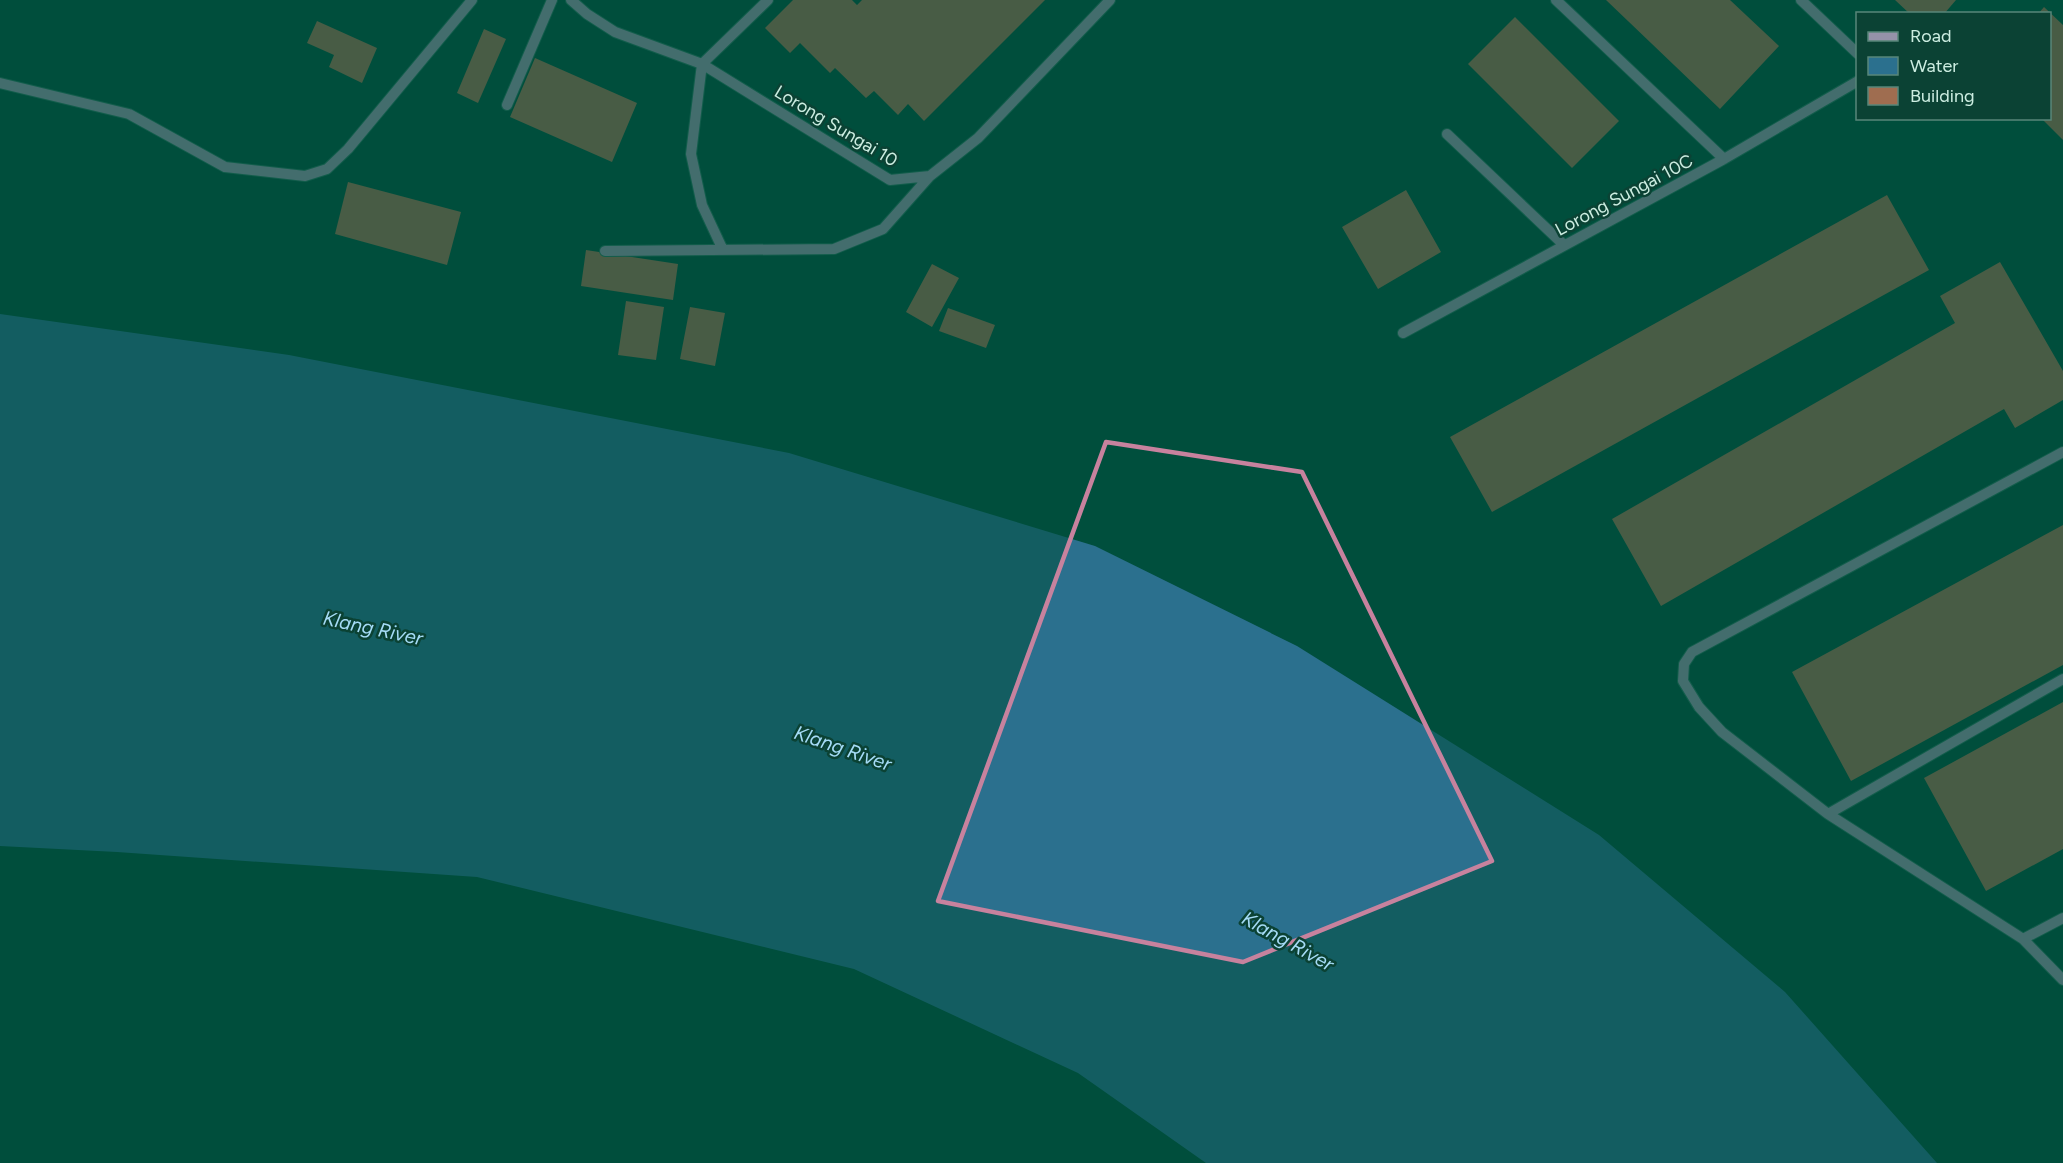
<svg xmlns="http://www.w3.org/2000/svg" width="2063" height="1163" font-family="Figtree,sans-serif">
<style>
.water{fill:#2b708e}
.building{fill:#9f6d50}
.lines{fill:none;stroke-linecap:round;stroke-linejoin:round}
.minor-casing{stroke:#296f5e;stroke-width:12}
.minor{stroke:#9592a9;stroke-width:10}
.marked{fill:none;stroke:#c7829e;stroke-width:4.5;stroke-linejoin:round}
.labels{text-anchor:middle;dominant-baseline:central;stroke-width:5;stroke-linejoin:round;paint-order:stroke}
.street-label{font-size:18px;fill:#ccede1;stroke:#0b4234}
.water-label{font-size:20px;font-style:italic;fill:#a5dbf6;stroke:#0b4234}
</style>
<rect width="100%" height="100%" fill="#004f3d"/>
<path class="water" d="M0,314L289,355L789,453L1095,546L1297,646L1599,835L1785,992L1937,1163H1206L1078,1073L854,969L477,877L117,852L0,846Z"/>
<path class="building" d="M793,0H852L857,5L862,0H1045L924,121L908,104L898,115L874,91L866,98L835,68L830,73L800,43L790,53L765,28Z
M1606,0H1730L1779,46L1720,109Z
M1895,0H1956L1944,14H1910Z
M2044,7L2063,25V140L2041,118H2050V14H2038Z
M1515,17L1619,121L1572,168L1468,64Z
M317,21L377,48L362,83L329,67L334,55L307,43Z
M484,29L506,39L478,103L457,93Z
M535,58L637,103L612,162L510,117Z
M348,182L461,212L447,265L335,234Z
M1406,190L1441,252L1378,289L1342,227Z
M1887,195L1929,270L1492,512L1450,437Z
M586,250L678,264L673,300L581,286Z
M2000,262L2063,371V400L2015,428L2004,409L1661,606L1612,519L1955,323L1940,296Z
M932,264L959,278L932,327L906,312Z
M626,301L664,307L656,360L618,355Z
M690,307L725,313L715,366L680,359Z
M948,308L995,325L986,348L939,331Z
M2063,525V665L1851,781L1792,672Z
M2063,702V849L1986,891L1924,778Z"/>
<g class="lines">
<defs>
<path id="minor" d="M571,0L587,14L615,32L702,64L890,180L930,176L978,138L1110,0
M1556,0L1724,159
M1801,0L1858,54
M0,83L129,114L225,167L305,176L327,169L348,149L472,0
M507,105L552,0
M1447,134L1564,245
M723,250L702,205L691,154L702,64L768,0
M605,251L834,249L883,229L930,176
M1403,333L1724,159L1858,81
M2063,452L1692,652L1684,664L1683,681L1699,707L1722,732L1828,814L2023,939L2063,980
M1828,814L2063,679
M2023,939L2063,918"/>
</defs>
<use href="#minor" class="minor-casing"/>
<use href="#minor" class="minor"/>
</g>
<path d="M0 0H2063V1163H0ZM1106,442L1302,472L1492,861L1243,962L938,901Z" fill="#004f3d" fill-opacity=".55" fill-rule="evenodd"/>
<path class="marked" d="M1106,442L1302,472L1492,861L1243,962L938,901Z"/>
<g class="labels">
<g class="street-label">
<text transform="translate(836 126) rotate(31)">Lorong Sungai 10</text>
<text transform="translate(1624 195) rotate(-28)">Lorong Sungai 10C</text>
</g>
<g class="water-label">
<text transform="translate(373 628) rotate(12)">Klang River</text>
<text transform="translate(843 748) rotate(19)">Klang River</text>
<text transform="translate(1288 941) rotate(29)">Klang River</text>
</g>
</g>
<rect x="1856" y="12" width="195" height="108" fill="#0b4234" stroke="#588679" stroke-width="1.5"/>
<rect x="1868" y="32" width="30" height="9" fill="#9592a9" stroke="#588679" stroke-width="1.5"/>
<text x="1910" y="42" font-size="18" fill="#ccede1">Road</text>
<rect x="1868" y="57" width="30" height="18" fill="#2b708e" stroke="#588679" stroke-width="1.5"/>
<text x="1910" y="72" font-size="18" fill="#ccede1">Water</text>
<rect x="1868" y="87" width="30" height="18" fill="#9f6d50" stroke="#588679" stroke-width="1.5"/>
<text x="1910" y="102" font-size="18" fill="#ccede1">Building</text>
</svg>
